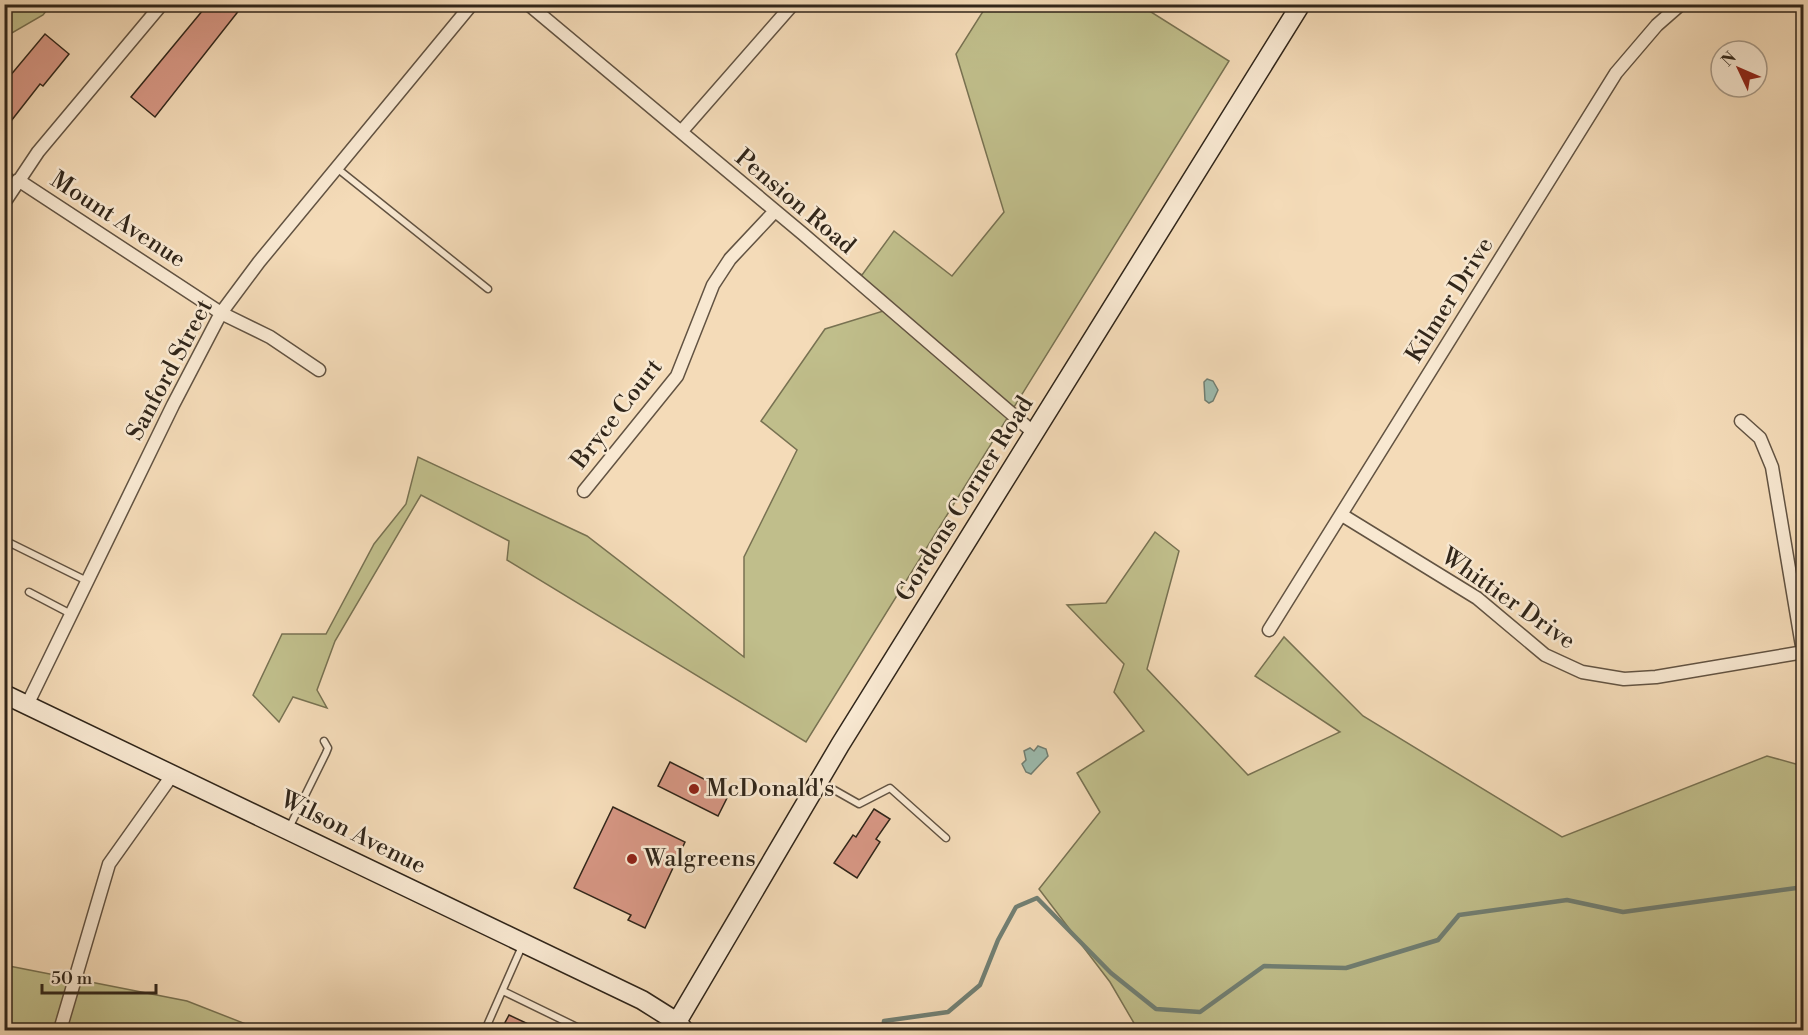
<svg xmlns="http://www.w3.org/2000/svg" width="1808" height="1035" font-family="'Libre Bodoni',serif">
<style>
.green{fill:#c0be8b;stroke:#787252;stroke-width:1.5}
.water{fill:#9cbbae;stroke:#717f73;stroke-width:1.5}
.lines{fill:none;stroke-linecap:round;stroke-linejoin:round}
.stream{stroke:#717f73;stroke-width:4.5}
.building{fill:#d69683;stroke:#31261a;stroke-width:1.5}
.lane-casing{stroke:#625342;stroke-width:9}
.street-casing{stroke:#625342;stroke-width:15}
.secondary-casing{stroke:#31261a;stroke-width:21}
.lane{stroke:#f8e8d1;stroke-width:6}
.street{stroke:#f8e8d1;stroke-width:12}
.secondary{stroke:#f8e8d1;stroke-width:18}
.poi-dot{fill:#8f2418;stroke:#f8e8d1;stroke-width:2}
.labels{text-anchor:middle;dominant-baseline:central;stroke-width:5;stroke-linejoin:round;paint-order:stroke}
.street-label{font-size:24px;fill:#31261a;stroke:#f8e8d1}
.poi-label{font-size:24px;fill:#31261a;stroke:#f8e8d1;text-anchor:start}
</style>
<rect width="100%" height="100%" fill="#f4dbb8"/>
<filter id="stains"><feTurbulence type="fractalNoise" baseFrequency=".00333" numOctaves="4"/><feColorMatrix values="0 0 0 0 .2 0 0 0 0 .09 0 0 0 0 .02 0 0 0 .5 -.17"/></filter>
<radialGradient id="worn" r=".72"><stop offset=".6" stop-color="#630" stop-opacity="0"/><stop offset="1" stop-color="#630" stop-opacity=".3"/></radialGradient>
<path class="green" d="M4,5L5,4L51,5L43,15L5,37Z
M987,5H1140L1229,61L806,742L507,560L509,541L421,495L335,641L317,690L327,708L293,697L279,722L253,695L282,634H326L374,544L406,504L418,457L587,536L744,657V557L797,450L761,421L825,329L890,309L842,263L862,275L894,231L952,276L1004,212L956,54Z
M5,163L16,180L5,204Z
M1155,532L1179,551L1147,669L1248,775L1340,732L1255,676L1284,637L1363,716L1562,837L1767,756L1803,766V1030H1138L1110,982L1039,889L1100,812L1077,773L1144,731L1114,692L1124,664L1067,605L1106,603Z
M4,965L187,1001L261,1030H5Z"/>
<path class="water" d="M1207,379L1213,381L1218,390L1213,401L1209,403L1205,400L1204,382Z
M1038,746L1046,749L1048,756L1031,774L1026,772L1022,764L1026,760L1024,751L1030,748L1034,751Z"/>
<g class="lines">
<path class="stream" d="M883,1030L884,1021L948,1012L980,985L998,940L1016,907L1037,898L1111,973L1156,1009L1200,1012L1264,966L1346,968L1438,940L1459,915L1567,900L1623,912L1804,887"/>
</g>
<path class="building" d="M208,4H244L155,117L131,97Z
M45,34L69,54L43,86L40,84L4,130V83Z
M670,762L730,792L718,816L658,786Z
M613,807L685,842L645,928L628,920L631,915L574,888Z
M874,809L890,819L876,839L880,842L857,878L834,863L853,835L856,837Z
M509,1015L541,1030H501Z"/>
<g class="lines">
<defs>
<path id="lane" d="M338,169L488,289
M4,540L87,581
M29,592L71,614
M822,783L859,804L890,788L946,838
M289,828L326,753L328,748L324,741
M503,991L583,1030
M485,1030L523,944"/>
<path id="street" d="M528,4L803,234L1034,433
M681,132L793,4
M18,180L221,313L270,337L319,370
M4,203L38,152L162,4
M1741,421L1760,438L1772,467L1803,652
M584,491L677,376L713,285L730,259L775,211
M1342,515L1477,598L1545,655L1582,672L1624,679L1656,677L1804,652
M1269,630L1616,73L1657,25L1681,4
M27,705L173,405L221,313L259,262L472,4
M60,1030L109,864L173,774"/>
<path id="secondary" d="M4,694L642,1000L677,1022L684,1030
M677,1022L840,745L1301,4"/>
</defs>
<use href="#lane" class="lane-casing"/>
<use href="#street" class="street-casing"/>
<use href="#secondary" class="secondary-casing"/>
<use href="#lane" class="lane"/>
<use href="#street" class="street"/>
<use href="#secondary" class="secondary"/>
</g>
<g class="poi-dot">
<circle cx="694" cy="789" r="6"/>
<circle cx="632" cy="859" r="6"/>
</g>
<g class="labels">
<g class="street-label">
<text transform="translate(795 202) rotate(40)">Pension Road</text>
<text transform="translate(118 220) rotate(33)">Mount Avenue</text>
<text transform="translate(1450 300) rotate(-58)">Kilmer Drive</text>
<text transform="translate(170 370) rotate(-62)">Sanford Street</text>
<text transform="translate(617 414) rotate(-52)">Bryce Court</text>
<text transform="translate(965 499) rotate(-58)">Gordons Corner Road</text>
<text transform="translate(1508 599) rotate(35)">Whittier Drive</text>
<text transform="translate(353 833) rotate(26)">Wilson Avenue</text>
</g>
<g class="poi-label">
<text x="706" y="789">McDonald's</text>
<text x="644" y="859">Walgreens</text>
</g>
</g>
<rect width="1808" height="1035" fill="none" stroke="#f4dbb8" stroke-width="24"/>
<rect x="6" y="6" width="1796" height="1023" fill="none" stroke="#31261a" stroke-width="3"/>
<rect x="12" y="12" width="1784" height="1011" fill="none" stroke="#31261a" stroke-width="1.5"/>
<g transform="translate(1739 69) rotate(314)"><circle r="28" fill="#f8e8d1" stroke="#a89a88" stroke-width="1.5"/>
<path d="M0-4.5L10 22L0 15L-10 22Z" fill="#8f2418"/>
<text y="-9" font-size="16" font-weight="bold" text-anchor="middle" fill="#31261a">N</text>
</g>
<path d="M42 984v9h114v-9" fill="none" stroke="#31261a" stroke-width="3"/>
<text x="51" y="984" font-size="18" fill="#31261a" stroke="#f8e8d1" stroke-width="4.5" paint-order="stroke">50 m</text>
<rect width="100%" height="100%" filter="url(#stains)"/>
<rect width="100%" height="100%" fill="url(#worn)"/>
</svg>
